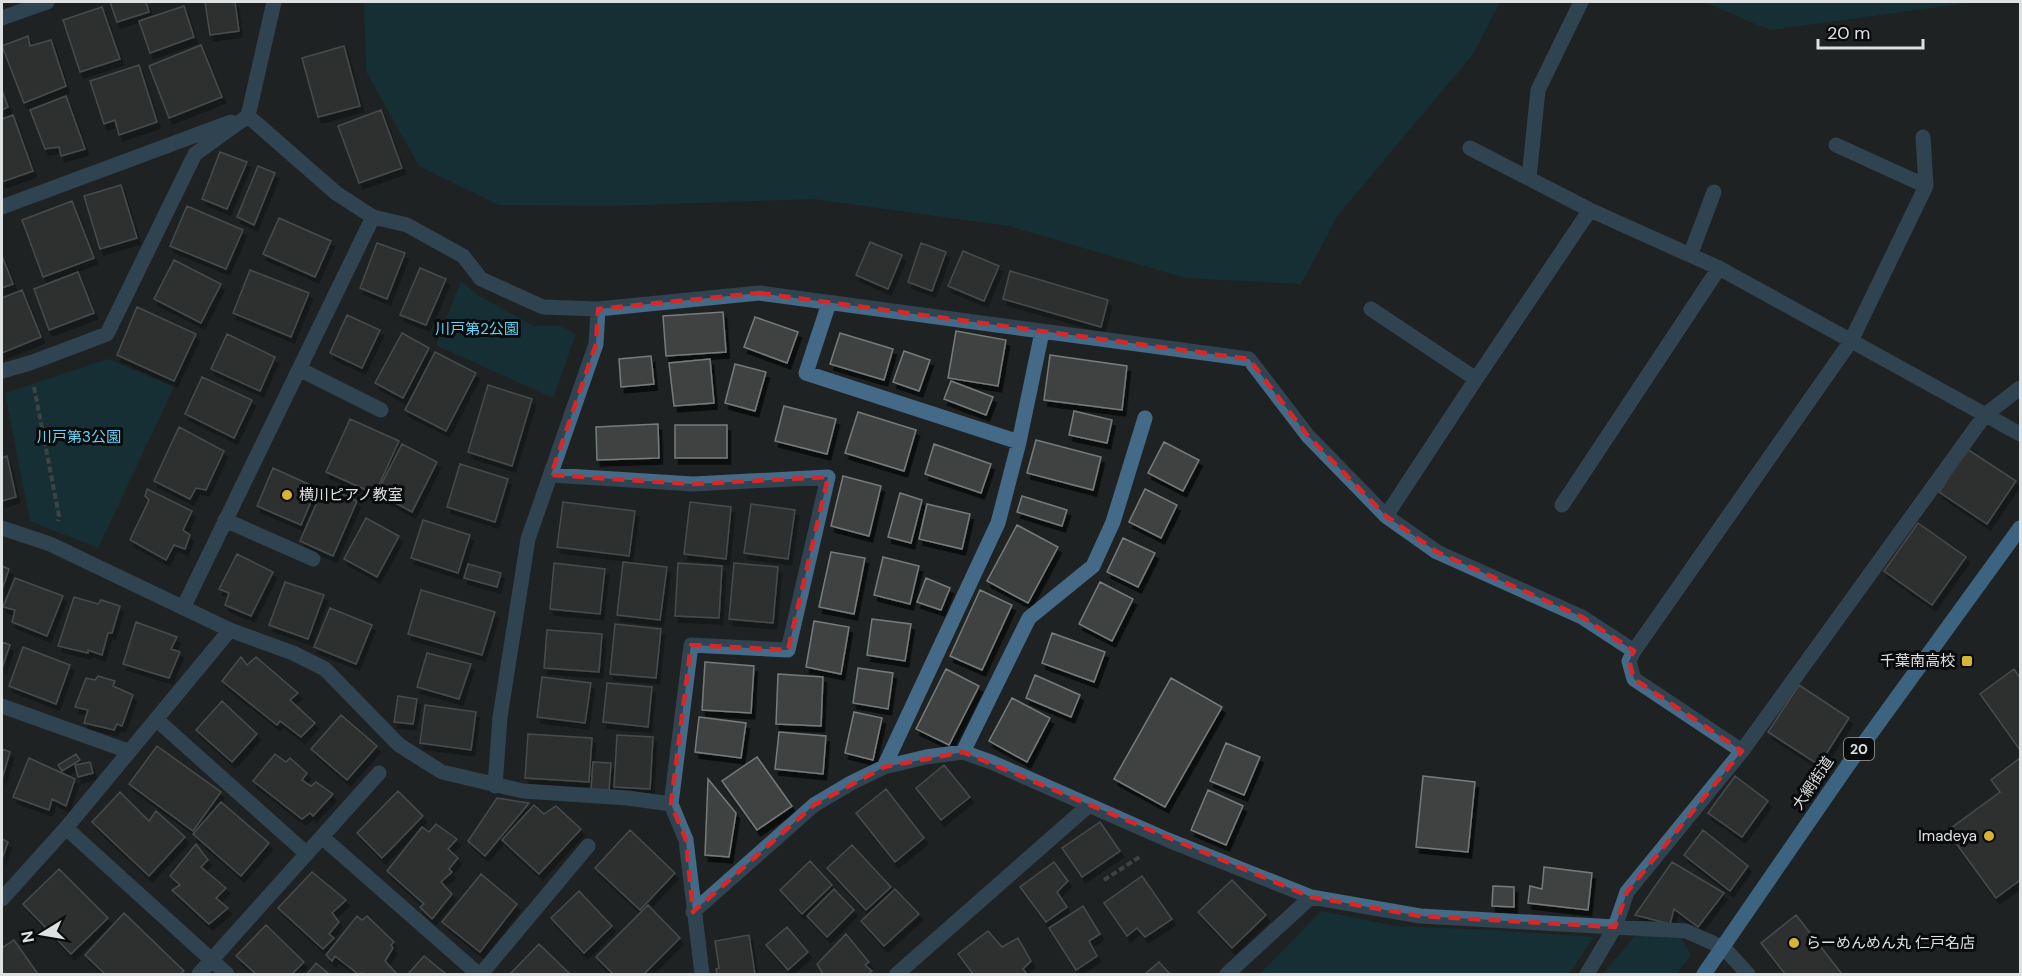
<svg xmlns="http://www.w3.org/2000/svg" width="2022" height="976" font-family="'DM Sans','Noto Sans JP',sans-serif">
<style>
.green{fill:#0d3f4b}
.building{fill:#3f4343;stroke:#767b7b;stroke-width:1.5;filter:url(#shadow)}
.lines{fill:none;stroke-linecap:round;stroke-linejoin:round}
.path{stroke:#66696a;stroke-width:4;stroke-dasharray:6 3;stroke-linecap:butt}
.minor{stroke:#446a88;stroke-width:15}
.primary{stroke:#60b3f2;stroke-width:15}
.marked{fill:none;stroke:#d62828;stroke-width:4.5;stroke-dasharray:12 8;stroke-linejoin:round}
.poi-dot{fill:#d7b434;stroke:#0a0b0c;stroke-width:2}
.labels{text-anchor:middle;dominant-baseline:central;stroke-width:6;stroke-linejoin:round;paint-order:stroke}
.shield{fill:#0a0b0c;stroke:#9ea1a1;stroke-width:1.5}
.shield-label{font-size:14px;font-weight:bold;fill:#dee1e1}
.park-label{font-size:15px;fill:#60d5f5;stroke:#0a0b0c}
.poi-label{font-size:15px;fill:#dee1e1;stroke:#0a0b0c;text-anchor:start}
.street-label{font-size:15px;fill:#dee1e1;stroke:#0a0b0c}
</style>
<defs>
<filter id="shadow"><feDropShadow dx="3.5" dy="6" stdDeviation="0" flood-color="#0009"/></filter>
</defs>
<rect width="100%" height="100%" fill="#1f2223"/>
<path class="green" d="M364,2H1500L1473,54L1338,215L1301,284L1186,278L1009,226L814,199L609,206L499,205L419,166L366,71Z
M1704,2H1974L1770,30Z
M461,281L479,296L534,326H560L576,334L553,398L436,345Z
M108,359L174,387L98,548L30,521L5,393Z
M1321,911L1395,926L1491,930L1594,937L1569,974H1260Z
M1636,935L1682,939L1691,955L1676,974H1603Z"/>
<path class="building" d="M110,2H146L149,12L117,22Z
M205,2H235L239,31L210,35Z
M184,6L194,37L150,53L139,21Z
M102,7L120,59L80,72L63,20Z
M28,36L30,46L51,40L66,86L24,103L2,46Z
M201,45L222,97L169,118L149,66Z
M344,46L360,106L318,117L302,58Z
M139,65L157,122L119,135L115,120L104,124L90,81Z
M2,90L8,107L2,110Z
M66,96L85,149L61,156L59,147L45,149L30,110Z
M381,110L402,168L359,183L338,126Z
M13,115L33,171L2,182V119Z
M220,152L247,162L227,209L202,199Z
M258,166L275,173L254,225L237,217Z
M121,185L137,238L100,249L84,196Z
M72,201L94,258L43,277L22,220Z
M187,206L243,230L226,269L170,246Z
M279,218L331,241L315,277L263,254Z
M870,242L902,255L888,289L856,275Z
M377,243L405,253L387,299L360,288Z
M921,243L946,252L932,291L908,282Z
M963,251L999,266L984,301L948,286Z
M2,256L13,284L2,288Z
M174,260L221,284L201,323L154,299Z
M420,268L446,279L426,325L400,315Z
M250,270L309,293L291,337L233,313Z
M1010,271L1108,300L1101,327L1003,299Z
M78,272L94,313L49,330L34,289Z
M22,290L41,337L2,353V298Z
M137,307L196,334L174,381L117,355Z
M723,312L726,352L666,356L663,316Z
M347,315L380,330L362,368L330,353Z
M755,317L798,332L787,363L744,347Z
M956,331L1006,340L998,386L948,378Z
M402,333L429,348L403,398L375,383Z
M840,333L893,349L884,380L830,364Z
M227,334L275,357L260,391L211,369Z
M904,351L930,360L919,391L893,382Z
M435,352L476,373L446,431L405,410Z
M1050,355L1127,366L1122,410L1044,400Z
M651,356L654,384L621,387L619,359Z
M710,359L714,403L674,406L669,363Z
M735,364L766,372L755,411L725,403Z
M202,377L252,400L234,438L185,414Z
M951,381L993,397L986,415L944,399Z
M488,385L532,399L512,466L468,452Z
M784,406L836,419L827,454L775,441Z
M1074,411L1112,420L1107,443L1069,435Z
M858,412L916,430L904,471L845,453Z
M350,419L399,441L375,494L326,472Z
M658,424L659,458L597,460L596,427Z
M675,425H727V458H675Z
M179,427L224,451L206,490L196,488L190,499L154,481Z
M1036,440L1101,457L1093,490L1027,473Z
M1164,442L1199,460L1183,491L1148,473Z
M402,444L437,462L412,512L377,493Z
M934,444L991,464L981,493L925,474Z
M1967,449L2016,481L1987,524L1939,492Z
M7,456L16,497L2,501V458Z
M460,464L508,479L495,522L447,507Z
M273,468L317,488L301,525L257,506Z
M843,476L881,486L869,536L831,526Z
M324,486L357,501L333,556L300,541Z
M147,489L192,511L183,530L190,535L185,549L174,545L166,560L130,540L149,500L145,496Z
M1145,489L1177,505L1161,538L1129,522Z
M900,493L922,500L911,543L888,537Z
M1022,496L1067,510L1062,526L1017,512Z
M563,502L635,511L629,556L557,547Z
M690,502L731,507L726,559L684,554Z
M751,504L795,510L788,559L744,553Z
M927,504L970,514L962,549L919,539Z
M366,518L399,536L377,577L344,559Z
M423,520L470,535L458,573L411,558Z
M1918,523L1966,557L1932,605L1884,571Z
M1017,525L1058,547L1028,603L987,581Z
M1123,538L1155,553L1138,587L1107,572Z
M831,552L865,558L854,614L819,607Z
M237,554L273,572L251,616L225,605L229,593L219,589Z
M883,557L919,566L910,604L874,595Z
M623,562L667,567L660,620L617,615Z
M554,563L605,569L600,614L550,609Z
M678,563L722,566L719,618L675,616Z
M734,563L778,567L773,623L729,619Z
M468,564L501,573L497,587L464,578Z
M2,566L9,569L2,590Z
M15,578L63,596L47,636L12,622L15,610L3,607Z
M926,578L950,588L941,610L917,602Z
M285,582L324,595L308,639L269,625Z
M1100,582L1133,599L1112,641L1079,624Z
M421,590L495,612L482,655L408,634Z
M980,590L1012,605L982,670L950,656Z
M74,597L98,604L101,600L120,606L112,633H108L102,655L88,650V653L58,646Z
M330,608L372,625L356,664L314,647Z
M872,619L911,624L905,661L867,655Z
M814,621L849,627L841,674L806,667Z
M136,622L177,637L171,649L180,652L169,678L123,664Z
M615,624L661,629L656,678L610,674Z
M547,630L602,634L599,672L544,668Z
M1052,633L1105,652L1094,682L1042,663Z
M2,642L10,645L2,668Z
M23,647L70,665L56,704L9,686Z
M427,653L471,664L459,699L417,687Z
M241,657L247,665L256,657L298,693L290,700L315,723L301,737L280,721L277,725L222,681Z
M705,662L754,666L751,713L702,710Z
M858,668L893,673L888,709L853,703Z
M946,669L979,686L949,745L916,729Z
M2014,669L2020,678V750L1980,694Z
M778,674L823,677L821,726L776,724Z
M1035,675L1080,695L1071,717L1026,698Z
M98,676L115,681L113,686L133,695L122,726L117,724L114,730L84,723L88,710L75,707L86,678L95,680Z
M542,677L591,683L585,723L537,717Z
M1171,678L1222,707L1165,807L1114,779Z
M607,683L652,687L648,727L603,722Z
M1799,685L1849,718L1819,765L1768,732Z
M398,696L417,699L413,724L394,722Z
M1012,698L1050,718L1027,762L989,741Z
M222,701L257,734L232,762L196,730Z
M425,705L476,712L471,750L420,743Z
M854,712L882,718L873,760L845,753Z
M341,715L377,746L347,780L311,749Z
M699,717L746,723L741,758L695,752Z
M779,732L826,736L823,774L775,769Z
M528,734L592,738L589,782L525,778Z
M617,735L653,737L650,789L614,787Z
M1226,743L1260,757L1244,795L1210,781Z
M157,746L221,792L193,831L129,784Z
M2,749L10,752L2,779Z
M76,754L80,760L62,771L58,765Z
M275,754L286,762L290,758L307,773L302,780L311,786L316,782L333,794L313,816L310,813L302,819L253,781Z
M757,757L792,806L757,830L722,781Z
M29,758L75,779L66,806L52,799L49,810L13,797Z
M2020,758V880L1996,898L1947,831L2000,792L1991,780Z
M90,762L93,773L78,777L75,765Z
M593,762L611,763L609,791L591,789Z
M944,765L970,797L941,820L916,788Z
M1423,776L1475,782L1468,852L1416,847Z
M1735,776L1768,801L1742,837L1708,813Z
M708,779L736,813L729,857L705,855Z
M886,789L924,838L895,862L856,813Z
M1208,790L1243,806L1226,845L1191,830Z
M398,791L423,816L382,858L357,833Z
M120,792L149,821L156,811L185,837L149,876L92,822Z
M497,798L529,803L485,856L468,841Z
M221,802L269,843L241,876L193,834Z
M534,805L544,814L556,806L581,829L539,874L502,840Z
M1100,822L1120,851L1082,877L1062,848Z
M436,824L457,839L448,849L458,858L449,869L452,872L441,882L452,894L432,919L420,907L424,904L387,871L422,827L429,832Z
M630,830L675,873L640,910L595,868Z
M1703,830L1748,866L1730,891L1684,855Z
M2,839L8,842L2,859Z
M196,844L208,860L201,867L226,888L216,898L228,908L209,924L172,890L180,885L170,876Z
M852,845L891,887L866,910L827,868Z
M810,861L832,885L802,914L780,890Z
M1054,862L1068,881L1057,892L1067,907L1046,922L1020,887Z
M1672,862L1724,893L1698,927L1674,909L1670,924L1635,915Z
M1544,867L1592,873L1588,910L1528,903L1530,886L1542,889Z
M59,869L108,918L71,954L23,904Z
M312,872L346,900L332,913L339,922L329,934L334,938L323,949L278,908Z
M481,874L517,904L480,952L442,922Z
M1142,876L1172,919L1145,937L1137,928L1127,936L1104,903Z
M1232,880L1266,915L1232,948L1198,912Z
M1493,886L1514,887V907L1492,906Z
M834,889L854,910L827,937L807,916Z
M895,889L919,914L884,946L861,921Z
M579,891L612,926L584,953L551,918Z
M648,905L680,938L644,974H613L596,957Z
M1083,906L1100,934L1089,941L1097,956L1076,970L1049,928Z
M124,913L184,971L180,974H105L85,955Z
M1796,915L1842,974H1785L1761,943Z
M357,916L362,920L367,916L394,942L391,945L393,948L385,961L396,973L394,974H365L363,973L358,974L335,956L332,961L326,955Z
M266,925L304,962L292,974H256L236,956Z
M787,927L808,952L788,970L766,945Z
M988,931L1002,947L1018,938L1031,961L1023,969L1027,974H973L958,954Z
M846,934L869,962L865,965L872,971L868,974H823L817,964Z
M749,935L755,974H717L716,969L719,968L715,941Z
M14,940L38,974H2V948Z
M539,944L570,974H510Z
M424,956L446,974H408Z
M1159,962L1170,974H1145Z
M316,963L329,974H307Z"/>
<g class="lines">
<path class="path" d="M34,387L59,516L58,521
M1104,880L1141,856"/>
<path class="minor" d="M2,18L47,2
M248,116L336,193L373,217L407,225L463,256L481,279L543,307L598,309L759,293L1249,359L1308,436L1386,516L1437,552L1582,617L1634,651
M1836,145L1926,186
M1470,148L1590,210L1719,268L2020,434
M1529,178L1538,90L1581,2
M2,207L231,122
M1691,253L1714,192
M829,303L806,373L1019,442
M1371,309L1476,379
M299,369L381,410
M2,371L30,363L107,334L195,154L248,116L274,2
M551,475L693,484L828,477L788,650L691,645L671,804
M1562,505L1719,268
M1386,516L1476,379L1590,210
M225,520L313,559
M2,528L50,544L230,630L293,653L325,669L399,745L442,772L523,791L628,798L671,804L686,840L702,974
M183,608L373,217
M2,706L128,751
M157,720L307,854
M1742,751L1634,679L1629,661L1634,651L1851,341L1926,186L1923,137
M963,752L1029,618L1093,566L1113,522L1145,418
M884,767L998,523L1019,442L1042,332
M495,786L500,717L528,539L596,344L598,309
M66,828L227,974
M322,837L478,974
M2,899L66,828L230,630
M693,912L814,805L851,783L884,767L926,757L963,752L991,762L1168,840L1311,897L1420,916L1686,931L1724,948L1748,974
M199,974L379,773
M481,974L588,846
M897,974L1088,806
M1227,974L1311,897
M1587,974L1615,927L1627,892L1742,751L1985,415L2020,388"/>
<path class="primary" d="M1704,974L1848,765L2020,528"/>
</g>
<path d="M0 0H2022V976H0ZM759,293L1249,359L1308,436L1386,516L1437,552L1582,617L1634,651L1629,661L1634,679L1742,751L1627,892L1615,927L1420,916L1311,897L963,752L884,767L814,805L693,912L686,840L671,804L691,645L788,650L828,477L693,484L551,475L596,344L598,309Z" fill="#1f2223" fill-opacity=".55" fill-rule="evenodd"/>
<path class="marked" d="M759,293L1249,359L1308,436L1386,516L1437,552L1582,617L1634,651L1629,661L1634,679L1742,751L1627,892L1615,927L1420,916L1311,897L963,752L884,767L814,805L693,912L686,840L671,804L691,645L788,650L828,477L693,484L551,475L596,344L598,309Z"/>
<g class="poi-dot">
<circle cx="287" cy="495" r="6"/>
<rect x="1961" y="655" width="12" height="12" rx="3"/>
<circle cx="1989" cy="836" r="6"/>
<circle cx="1794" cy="943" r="6"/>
</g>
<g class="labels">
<rect class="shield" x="1844" y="738" width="30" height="22" rx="4.5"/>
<g class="shield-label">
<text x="1859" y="749">20</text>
</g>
<g class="park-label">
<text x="477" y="329">川戸第2公園</text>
<text x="79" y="437">川戸第3公園</text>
</g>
<g class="poi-label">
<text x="299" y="495">横川ピアノ教室</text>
<text x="1955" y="661" text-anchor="end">千葉南高校</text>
<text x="1977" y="836" text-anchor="end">Imadeya</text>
<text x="1806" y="943">らーめんめん丸 仁戸名店</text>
</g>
<g class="street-label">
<text transform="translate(1813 783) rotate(-56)">大網街道</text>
</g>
</g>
<rect width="2022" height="976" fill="none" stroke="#dee1e1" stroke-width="6"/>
<g transform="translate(42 934) rotate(259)" stroke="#0a0b0c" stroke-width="4.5" paint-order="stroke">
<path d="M0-4.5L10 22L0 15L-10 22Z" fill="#dee1e1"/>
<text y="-9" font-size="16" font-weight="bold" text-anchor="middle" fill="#dee1e1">N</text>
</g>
<path d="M1818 39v9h105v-9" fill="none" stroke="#dee1e1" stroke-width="3"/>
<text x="1827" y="39" font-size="18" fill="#dee1e1" stroke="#0a0b0c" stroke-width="4.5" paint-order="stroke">20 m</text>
</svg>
